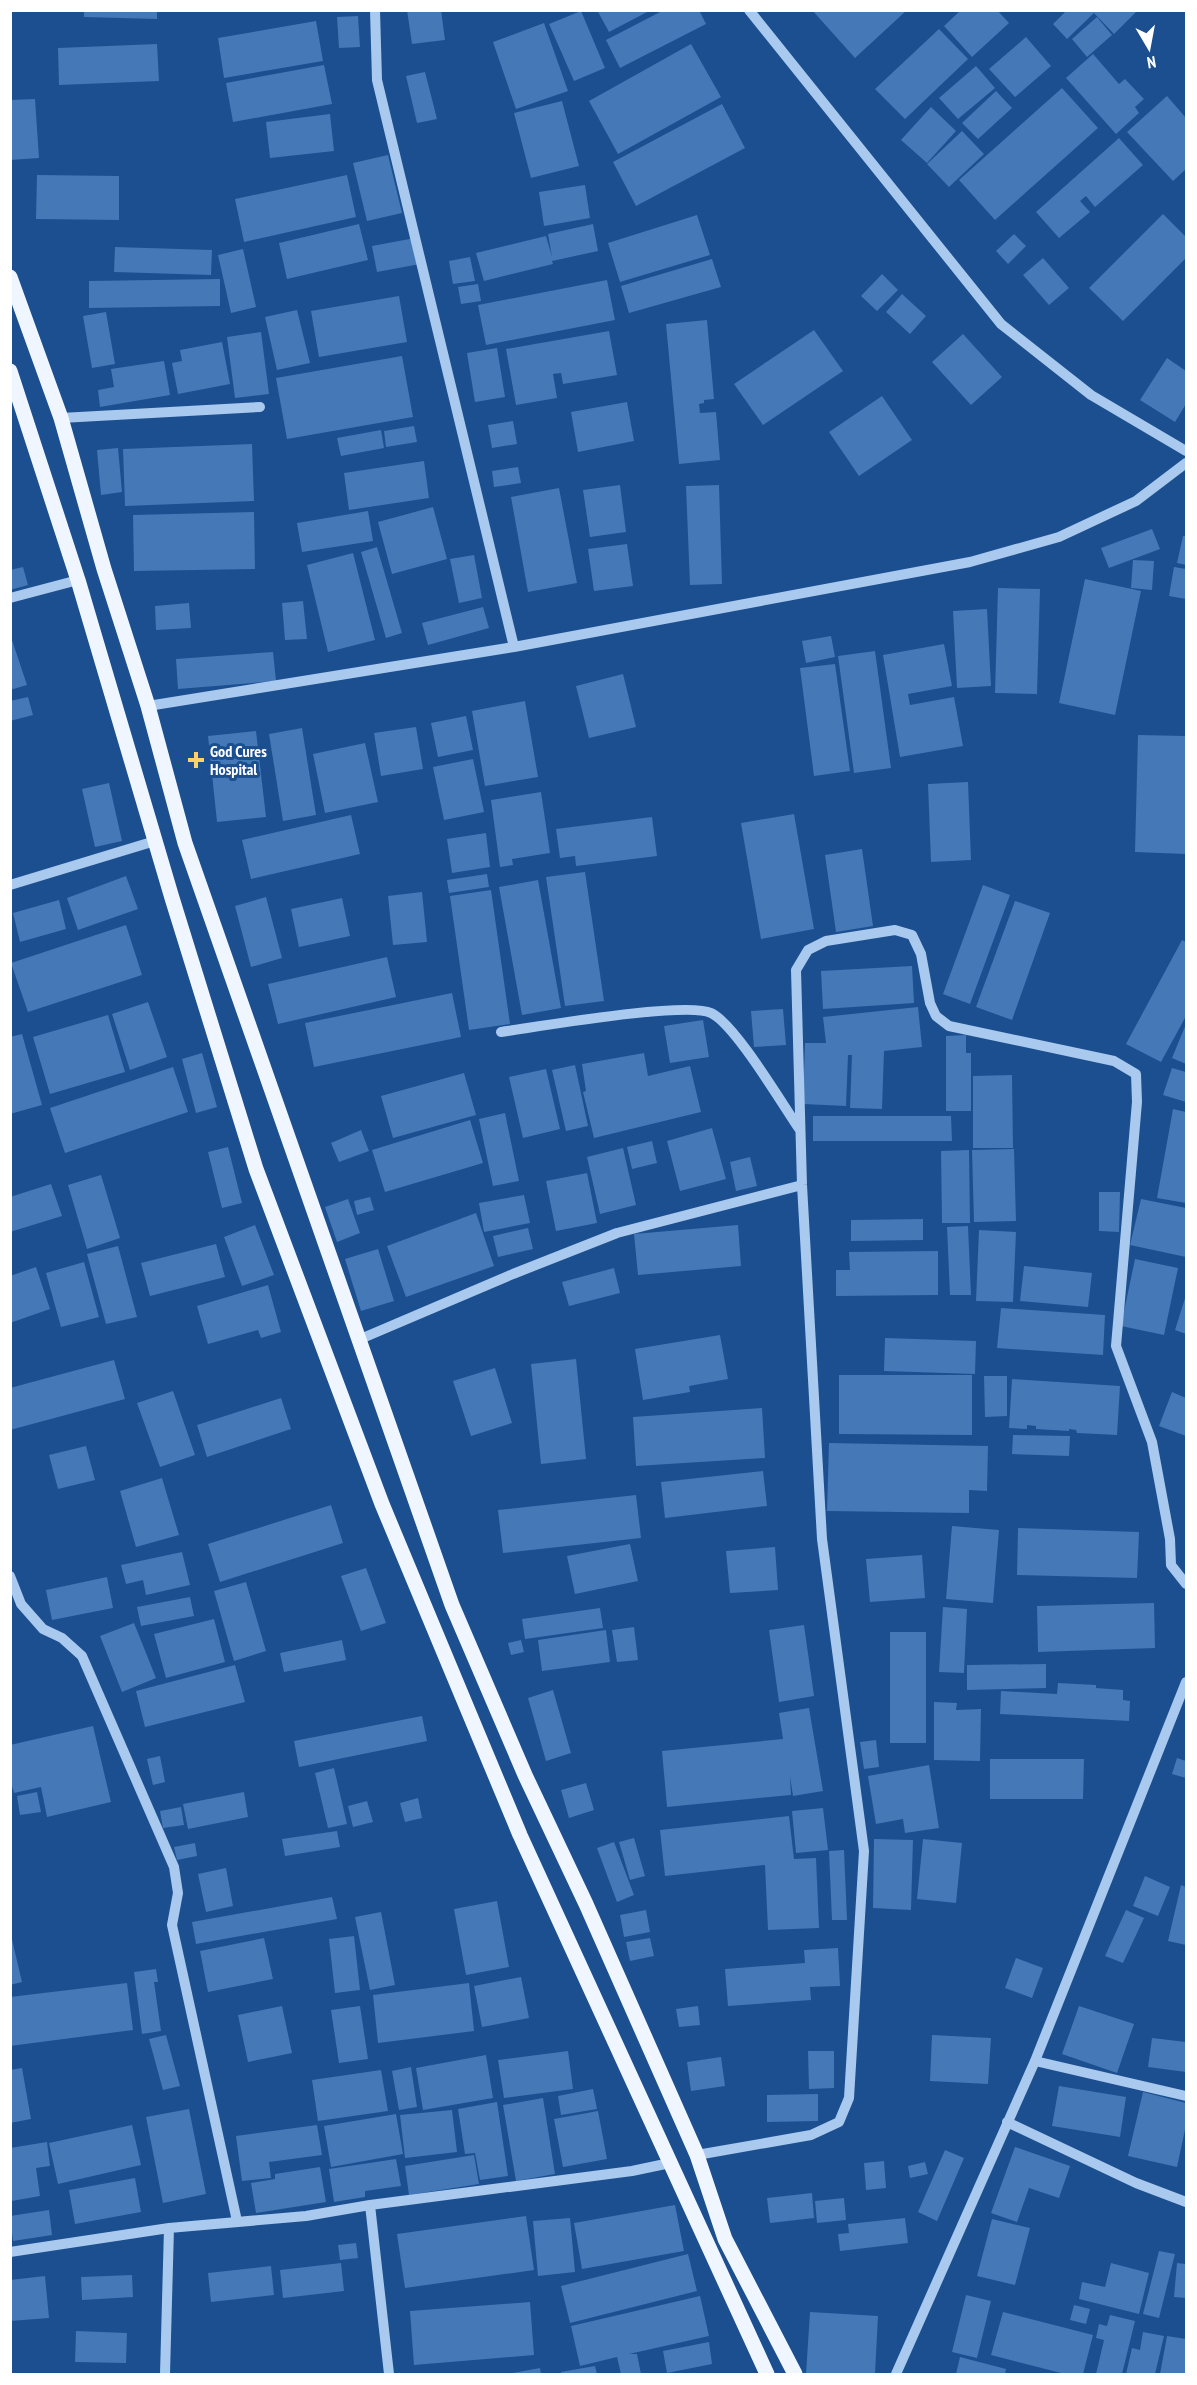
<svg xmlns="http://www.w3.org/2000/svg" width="1197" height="2385" font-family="'PT Sans Narrow',sans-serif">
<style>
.building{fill:#4478b7}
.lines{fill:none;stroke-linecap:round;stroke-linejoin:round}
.minor{stroke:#a9c9ee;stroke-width:10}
.major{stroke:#f0f6ff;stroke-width:15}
.poi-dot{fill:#ffd166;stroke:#1b4f8f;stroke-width:2}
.labels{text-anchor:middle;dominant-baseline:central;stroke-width:6;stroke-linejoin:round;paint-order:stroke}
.poi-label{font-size:16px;font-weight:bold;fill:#fff;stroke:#1b4f8f;text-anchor:start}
</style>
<rect width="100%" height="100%" fill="#1b4f8f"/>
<path class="building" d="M84,10H157V19L84,17Z
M407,10H441L445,40L412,44Z
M597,10H651L609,32Z
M664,10H699L706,24L620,68L606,40Z
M812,10H907L855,58Z
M961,10H997L1009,23L972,57L944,26Z
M1067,10H1138L1114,34L1094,13L1067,39L1053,24Z
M581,11L605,68L574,81L549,24Z
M358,16L360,47L339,48L337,17Z
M1097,17L1112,35L1087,57L1072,39Z
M316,21L323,61L224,78L218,38Z
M544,23L568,91L516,109L493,42Z
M939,29L968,59L905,119L875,89Z
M1026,37L1051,66L1015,97L989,69Z
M157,44L159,81L59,85L58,48Z
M691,44L721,97L618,154L589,101Z
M1093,54L1119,84L1125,79L1144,99L1135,107L1139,113L1116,134L1066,78Z
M324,65L332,104L233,122L226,83Z
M976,66L995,88L958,119L939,98Z
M425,72L437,119L417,123L406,76Z
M1062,88L1098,128L995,220L959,180Z
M996,91L1012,108L978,139L962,123Z
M1167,96L1186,118V169L1173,181L1127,132Z
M35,99L39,158L10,160V100Z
M562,101L579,166L531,178L514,113Z
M722,104L745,148L636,206L613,162Z
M931,107L956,131L927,163L901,140Z
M330,114L334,151L270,158L266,122Z
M962,131L984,154L949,187L927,164Z
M1119,138L1143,165L1095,207L1086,196L1080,201L1090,212L1059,238L1036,212Z
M388,155L402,213L367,221L353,163Z
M37,175L119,176V220L36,219Z
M347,175L356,217L244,242L235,199Z
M585,185L590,218L544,226L539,192Z
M1163,214L1186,237V258L1123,321L1089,288Z
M697,215L710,255L620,282L608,243Z
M359,224L368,260L287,279L279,243Z
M593,224L598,251L552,261L553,264L484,281L476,253L546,236L552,257L548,234Z
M1014,234L1026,246L1008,264L996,251Z
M415,238L420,264L377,272L372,246Z
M115,247L212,250L211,275L114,272Z
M243,249L256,307L231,313L218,255Z
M470,257L475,281L453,284L449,261Z
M1043,258L1069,288L1049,305L1023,275Z
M712,259L721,287L629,313L621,286Z
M882,274L898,290L877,311L861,296Z
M220,279V306L89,308V281Z
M607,280L615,320L486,345L478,305Z
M478,284L481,301L461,304L458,287Z
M902,294L926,316L910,334L886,312Z
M399,296L407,342L319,357L311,311Z
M297,310L310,363L277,370L265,317Z
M106,312L115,364L92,368L83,316Z
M707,320L714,399L704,400V403L699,404L700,413L716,412L720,460L679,464L666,324Z
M814,330L843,371L763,425L734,384Z
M609,331L617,375L563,384L561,373L553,374L557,398L516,405L506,349Z
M261,332L269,394L235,398L227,337Z
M963,334L1002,377L971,405L932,362Z
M222,342L230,384L178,394L172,363L182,361L180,350Z
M497,348L505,397L475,402L467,353Z
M402,356L413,417L287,439L276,378Z
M1167,358L1186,371V404L1175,422L1140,400Z
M164,361L170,395L100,407L98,390L114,387L111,369Z
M882,396L912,440L859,476L829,432Z
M627,402L634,441L578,452L571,412Z
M513,421L517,444L492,448L488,425Z
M414,426L417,442L386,447L384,431Z
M381,430L384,448L341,456L337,438Z
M252,444L254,501L125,506L123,449Z
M118,448L122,492L101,495L97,450Z
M424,461L429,498L349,510L344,473Z
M518,467L521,483L494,487L492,471Z
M620,485L626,532L590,537L583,490Z
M719,485L722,584L690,585L686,486Z
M559,488L577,583L528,592L511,497Z
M433,507L447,559L392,574L378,522Z
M368,511L373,541L302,552L297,523Z
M254,512L255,569L134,571L133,515Z
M1152,529L1160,549L1109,568L1101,548Z
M1183,536H1186V565L1177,563Z
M627,544L633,586L594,591L588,549Z
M377,547L402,633L386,638L361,552Z
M353,553L375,640L328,652L307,565Z
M474,555L482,598L459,603L450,559Z
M1133,560L1154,561L1152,590L1131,588Z
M23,567L28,585L10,590V570Z
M1174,567L1186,569V599L1169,596Z
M1085,579L1141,591L1115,715L1059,703Z
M998,588L1040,589L1037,694L995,693Z
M303,601L307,639L285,640L282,603Z
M189,603L191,628L156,630L155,606Z
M483,607L489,628L428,645L422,623Z
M987,609L991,686L957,688L953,611Z
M10,634L27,685L10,690Z
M831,636L835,657L806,663L802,641Z
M944,644L952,686L908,694L910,705L954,697L963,746L900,757L883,655Z
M875,651L891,768L854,773L838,656Z
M273,652L276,681L178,689L176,659Z
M835,664L850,771L814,776L800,668Z
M623,674L636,727L589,738L576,686Z
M28,697L33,715L10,721V701Z
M525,701L538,777L485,786L472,711Z
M466,716L473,750L438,757L431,723Z
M416,727L423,769L381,776L374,733Z
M302,728L316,815L283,821L269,734Z
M256,731L266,817L217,822L208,736Z
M1138,735L1186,736V854L1135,852Z
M365,743L378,802L325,813L313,754Z
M473,759L484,812L444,820L433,767Z
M968,782L971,860L931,862L928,784Z
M109,783L122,841L95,847L82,789Z
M541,792L550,853L512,859L513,865L500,867L491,800Z
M794,814L814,929L761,939L741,823Z
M351,815L360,854L251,879L242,840Z
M652,817L657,856L576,866L575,856L560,858L556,829Z
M486,833L490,867L452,873L447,839Z
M862,849L873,926L836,932L825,855Z
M585,872L604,1001L565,1006L546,877Z
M487,874L489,887L449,893L447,880Z
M126,876L138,909L78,930L67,898Z
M538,880L561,1008L522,1015L499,887Z
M983,885L1010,895L970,1004L943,994Z
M491,890L510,1024L469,1030L450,896Z
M422,892L427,942L393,945L388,896Z
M266,897L282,958L251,967L235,906Z
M342,898L350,936L299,947L291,909Z
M59,900L66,929L20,942L13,913Z
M1015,901L1050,913L1012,1020L976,1007Z
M126,925L142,975L28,1012L11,963Z
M1182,940L1186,942V1016L1161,1062L1126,1044Z
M387,957L396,997L278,1024L268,984Z
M912,966L914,1003L823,1009L821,971Z
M452,993L461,1037L314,1067L305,1023Z
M148,1002L167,1057L130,1070L112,1014Z
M918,1007L922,1047L884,1051L882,1109L850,1108L852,1055H848L846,1106L803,1104L805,1043H826L823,1017Z
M783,1009L786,1045L754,1047L751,1011Z
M108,1015L125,1072L50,1094L33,1037Z
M703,1020L709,1057L670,1063L664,1026Z
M1186,1024V1064L1172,1058Z
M22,1034L42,1105L10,1114V1037Z
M966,1035V1053H971V1111H946V1036Z
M202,1053L217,1107L196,1113L182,1059Z
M644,1053L648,1076L690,1066L701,1112L594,1138L583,1092L586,1091L582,1064Z
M575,1065L588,1126L566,1131L552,1070Z
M173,1067L188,1112L65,1153L50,1108Z
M1172,1068L1186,1072V1102L1163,1095Z
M546,1069L560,1129L523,1138L509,1077Z
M464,1073L476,1115L393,1138L381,1096Z
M1012,1075L1013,1148H973V1076Z
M1173,1109L1186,1112V1203L1157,1198Z
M505,1113L519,1181L493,1186L479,1119Z
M813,1116H951L952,1141H813Z
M470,1120L483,1163L385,1192L372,1150Z
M712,1128L726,1179L680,1191L667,1141Z
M361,1130L369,1151L339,1162L331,1143Z
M652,1141L657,1163L632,1169L627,1147Z
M228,1147L242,1203L222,1208L208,1152Z
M623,1148L636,1205L600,1214L587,1157Z
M1014,1149L1016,1221L974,1222L972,1150Z
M969,1150L970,1223H942L941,1151Z
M750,1157L757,1186L736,1191L730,1162Z
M587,1173L597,1223L556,1231L546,1181Z
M101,1175L120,1238L87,1249L68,1185Z
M51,1184L62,1216L10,1232V1197Z
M1099,1192H1120L1119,1232L1099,1231Z
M524,1195L530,1223L484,1232L479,1203Z
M370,1197L374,1210L357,1215L354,1201Z
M348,1199L360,1233L337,1242L325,1207Z
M1141,1199L1186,1208V1257L1130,1245Z
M476,1213L494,1266L406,1297L387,1246Z
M923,1219V1240L851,1241V1220Z
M255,1225L274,1275L242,1286L224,1237Z
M738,1225L741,1266L638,1275L634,1234Z
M968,1226L971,1295H950L947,1227Z
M528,1228L533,1249L498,1257L493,1236Z
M979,1230L1016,1232L1013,1302L976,1301Z
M216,1244L225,1277L150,1296L141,1263Z
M118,1246L137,1317L106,1324L87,1254Z
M378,1249L394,1301L361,1311L345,1259Z
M938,1251V1295L836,1296V1270H850L849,1252Z
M1135,1259L1178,1268L1164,1335L1121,1326Z
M84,1262L99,1317L61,1327L46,1273Z
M1024,1266L1092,1273L1088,1307L1020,1301Z
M36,1267L50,1309L10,1323V1276Z
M614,1268L620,1293L569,1306L562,1282Z
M268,1285L281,1332L261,1338L258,1330L208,1344L197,1306Z
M1186,1295V1334L1175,1330Z
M1001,1308L1105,1315L1103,1355L997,1348Z
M720,1335L728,1379L689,1386L690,1392L643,1400L635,1349Z
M885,1338L976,1341L975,1374L884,1371Z
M576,1359L586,1459L541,1464L531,1364Z
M114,1360L125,1399L10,1430V1388Z
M495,1368L512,1423L471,1436L453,1381Z
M839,1375H972V1435L839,1434Z
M984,1376H1007V1416L985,1417Z
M1012,1379L1120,1386L1117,1435L1077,1433L1076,1430L1069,1429V1431L1036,1429V1426L1027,1425V1429L1009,1428Z
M173,1391L195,1455L160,1467L137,1403Z
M1172,1392L1186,1398V1436L1159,1426Z
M281,1398L291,1429L207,1457L197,1425Z
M762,1408L765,1458L636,1466L633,1417Z
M1013,1435L1070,1436L1069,1456L1012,1454Z
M829,1443L988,1446L987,1491L969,1490V1513L827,1511Z
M86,1446L95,1480L58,1489L49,1455Z
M763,1471L767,1506L665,1518L661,1482Z
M162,1478L179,1535L136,1547L120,1491Z
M636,1495L641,1538L503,1553L498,1510Z
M331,1505L343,1543L220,1582L208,1544Z
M952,1526L999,1530L993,1603L946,1599Z
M1018,1528L1139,1532L1137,1578L1017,1575Z
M630,1544L638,1581L575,1594L567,1556Z
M775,1547L778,1590L730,1593L726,1551Z
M182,1552L190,1585L146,1595L143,1580L126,1584L121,1565Z
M922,1555L925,1598L870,1602L866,1559Z
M366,1568L386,1623L361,1631L341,1576Z
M107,1577L113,1608L52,1620L46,1590Z
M246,1582L266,1651L234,1661L214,1591Z
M190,1597L194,1616L141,1626L137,1607Z
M1154,1603L1155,1648L1038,1652L1037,1606Z
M943,1607L967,1609L964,1673L939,1672Z
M600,1608L603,1628L525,1639L522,1619Z
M214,1619L225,1662L166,1678L154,1634Z
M134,1623L156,1678L122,1692L100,1636Z
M804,1625L814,1696L779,1702L769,1630Z
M634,1627L638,1660L617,1662L612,1630Z
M606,1630L610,1662L542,1671L538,1640Z
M890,1632H926V1743H890Z
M342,1640L346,1660L284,1672L280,1653Z
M521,1640L524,1652L511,1655L508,1643Z
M1046,1664V1688L967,1690V1665Z
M235,1665L245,1702L145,1727L136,1691Z
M1058,1683L1096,1685V1688L1123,1690V1700L1130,1701L1129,1721L1000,1714L1001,1691L1057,1694Z
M553,1690L571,1753L546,1761L528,1698Z
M934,1702L957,1703L956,1710L981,1709L980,1761L934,1760Z
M809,1708L823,1791L793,1796L790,1776L791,1795L667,1807L662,1751L783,1739L779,1713Z
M422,1716L427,1741L299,1767L294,1741Z
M93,1726L111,1802L47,1817L41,1787L14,1793L10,1779V1745Z
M876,1740L879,1767L864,1769L860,1742Z
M160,1756L165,1782L153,1785L147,1759Z
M1177,1758L1186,1761V1778L1172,1774Z
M990,1759H1084L1083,1799H990Z
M929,1765L939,1828L905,1833L903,1819L876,1824L868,1776Z
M334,1768L347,1824L328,1828L315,1773Z
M586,1783L594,1810L569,1818L561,1790Z
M37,1792L41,1812L20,1815L17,1796Z
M244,1792L248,1817L188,1829L183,1804Z
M418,1798L422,1818L405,1822L400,1803Z
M367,1801L373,1822L353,1827L348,1806Z
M181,1807L184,1825L163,1828L160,1811Z
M823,1808L828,1850L796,1853L792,1811Z
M789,1816L794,1859L816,1858L819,1928L768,1930L765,1865L665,1876L660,1830Z
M337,1831L340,1847L285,1856L282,1839Z
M634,1838L645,1876L630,1880L619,1842Z
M874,1839L913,1840L911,1910L873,1908Z
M923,1839L962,1843L956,1903L917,1899Z
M614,1842L634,1895L617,1902L597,1848Z
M195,1843L197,1856L177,1860L174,1847Z
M844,1850L847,1920H832L829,1851Z
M226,1868L233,1906L206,1912L198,1874Z
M1145,1876L1170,1887L1158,1916L1133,1906Z
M1181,1885L1186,1887V1945L1168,1941Z
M332,1897L337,1919L196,1944L192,1922Z
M497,1901L509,1967L466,1975L454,1909Z
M646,1910L650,1932L624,1937L620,1915Z
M1126,1910L1144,1918L1123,1963L1105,1956Z
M381,1912L395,1985L370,1990L355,1917Z
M10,1931L22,1982L10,1985Z
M354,1936L360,1990L335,1993L329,1939Z
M264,1938L273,1979L208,1992L200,1951Z
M650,1938L654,1956L630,1961L626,1942Z
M838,1948L840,1986L810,1987L811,2000L728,2006L725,1969L805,1963L804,1950Z
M1016,1958L1043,1968L1032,1998L1005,1988Z
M156,1969L158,1982H154L161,2031L142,2034L134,1972Z
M521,1977L529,2018L482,2027L474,1986Z
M127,1983L133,2030L10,2046V1997Z
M469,1983L474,2031L378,2043L373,1995Z
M282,2006L292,2053L248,2062L238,2015Z
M360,2006L368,2059L339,2063L331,2010Z
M698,2006L700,2025L679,2027L676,2009Z
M1079,2006L1134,2024L1117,2073L1062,2054Z
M166,2035L180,2086L163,2090L149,2039Z
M932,2035L991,2038L988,2084L930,2081Z
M1152,2038L1186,2042V2072L1148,2067Z
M568,2051L573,2089L504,2098L498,2060Z
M808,2051H834V2088L809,2089Z
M486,2055L493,2098L423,2110L416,2068Z
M721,2057L725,2086L691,2091L687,2062Z
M411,2067L417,2107L399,2110L392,2071Z
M22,2068L31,2119L10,2123V2070Z
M381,2070L388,2111L318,2121L312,2080Z
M1059,2086L1126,2097L1120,2137L1052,2126Z
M593,2089L597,2109L561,2115L558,2096Z
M1143,2092L1186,2103V2125L1177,2167L1128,2156Z
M818,2094V2121L767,2122V2095Z
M543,2098L555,2174L516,2181L503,2105Z
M497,2102L508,2176L480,2180L475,2153L465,2154L458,2109Z
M189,2109L206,2194L163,2203L146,2117Z
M452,2110L457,2152L405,2158L400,2115Z
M598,2111L607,2159L563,2167L554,2119Z
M396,2114L403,2154L331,2167L324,2126Z
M132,2125L141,2165L58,2184L49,2143Z
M317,2125L322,2155L269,2162L271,2178L242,2181L236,2136Z
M47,2142L50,2166L36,2168L40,2196L12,2201L10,2148Z
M1015,2147L1070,2166L1059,2198L1029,2188L1017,2222L991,2213Z
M945,2150L964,2158L937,2221L918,2212Z
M474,2155L479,2184L409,2195L405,2166Z
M396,2159L401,2186L365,2191V2197L334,2202L329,2169Z
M884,2161L886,2188L866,2190L864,2163Z
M925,2162L928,2174L910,2178L908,2166Z
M320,2167L326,2202L256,2213L251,2183L275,2179V2174Z
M135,2178L141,2212L75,2224L69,2190Z
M812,2193L814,2218L770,2223L767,2198Z
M844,2198L846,2220L817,2223L815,2201Z
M675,2205L684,2251L582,2269L574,2223Z
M49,2210L52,2235L13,2241L10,2216Z
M526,2216L534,2270L405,2288L397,2234Z
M570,2218L575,2272L538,2276L533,2221Z
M905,2218L908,2243L840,2251L838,2234L849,2233L848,2224Z
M992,2219L1030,2228L1015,2285L977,2276Z
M356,2243L358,2258L340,2260L338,2245Z
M1159,2251L1175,2254L1159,2318L1143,2314Z
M688,2254L697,2291L570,2323L561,2286Z
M341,2263L344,2291L283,2298L280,2270Z
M1111,2263L1149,2273L1139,2314L1079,2299L1082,2282L1105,2287Z
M1177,2263L1186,2264V2298L1174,2297Z
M271,2266L274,2295L211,2302L208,2273Z
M132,2275L133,2297L82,2300L81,2277Z
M45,2276L49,2318L10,2321V2280Z
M966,2295L991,2301L977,2358L952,2352Z
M700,2296L709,2336L629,2354H637L641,2374H621L617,2357L580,2366L571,2326Z
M530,2302L534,2355L414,2365L410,2311Z
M1074,2305L1090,2309L1086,2324L1070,2320Z
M810,2312L878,2316L875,2374H806Z
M1003,2312L1093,2335L1083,2374H1065L991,2355Z
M1110,2315L1135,2321L1122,2374H1096L1104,2340L1096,2338L1099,2324L1107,2326Z
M76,2331L127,2333L126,2363L75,2362Z
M1143,2332L1164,2336L1155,2374H1126L1132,2348L1140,2350Z
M1167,2336L1186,2339V2374H1160Z
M709,2342L712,2364L667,2373L663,2351Z
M960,2357L1006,2369L1005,2374H956Z
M595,2366L597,2374H561V2372Z
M540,2368L541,2374H513V2373Z"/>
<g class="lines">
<path class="minor" d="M375,10L377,80L514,647
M749,10L1001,324L1091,395L1186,451
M61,418L260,407
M10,598L78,580
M148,706L514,647L970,562L1059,537L1136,501L1186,463
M10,885L155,841
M501,1032C537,1027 686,1001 711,1013C735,1024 782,1104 800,1130
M358,1340L513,1274L617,1233L802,1185
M10,1576L21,1604L43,1629L62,1638L82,1656L174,1867L178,1893L172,1925L237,2221
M1035,2061L1186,2096
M1007,2122L1136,2183L1186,2202
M697,2155L811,2135L839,2122L849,2098L864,1851L822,1539L802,1185L796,970L808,950L826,941L895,930L912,935L921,954L930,1003L936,1016L949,1026L1114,1061L1136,1074L1137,1102L1116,1346L1152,1442L1170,1539L1171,1565L1186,1584
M370,2205L389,2374
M10,2252L169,2228L306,2216L370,2205L632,2171L670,2163
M165,2374L169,2228
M896,2374L1035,2061L1186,1682"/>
<path class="major" d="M10,277L61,418L104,569L148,706L185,843L452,1605L525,1775L586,1904L697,2155L725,2239L795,2374
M10,371L78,580L172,898L256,1169L382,1504L520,1835L767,2374"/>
</g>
<path class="poi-dot" d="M193 751h6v6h6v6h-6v6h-6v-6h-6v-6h6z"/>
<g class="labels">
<g class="poi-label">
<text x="210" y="751">God Cures<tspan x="210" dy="18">Hospital</tspan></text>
</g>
</g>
<rect width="1197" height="2385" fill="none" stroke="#ffffff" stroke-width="24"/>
<g transform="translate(1149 48) rotate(170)" stroke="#1b4f8f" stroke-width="4.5" paint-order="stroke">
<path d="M0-4.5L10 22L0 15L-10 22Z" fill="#ffffff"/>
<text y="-9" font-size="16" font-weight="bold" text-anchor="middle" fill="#ffffff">N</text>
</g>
</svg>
